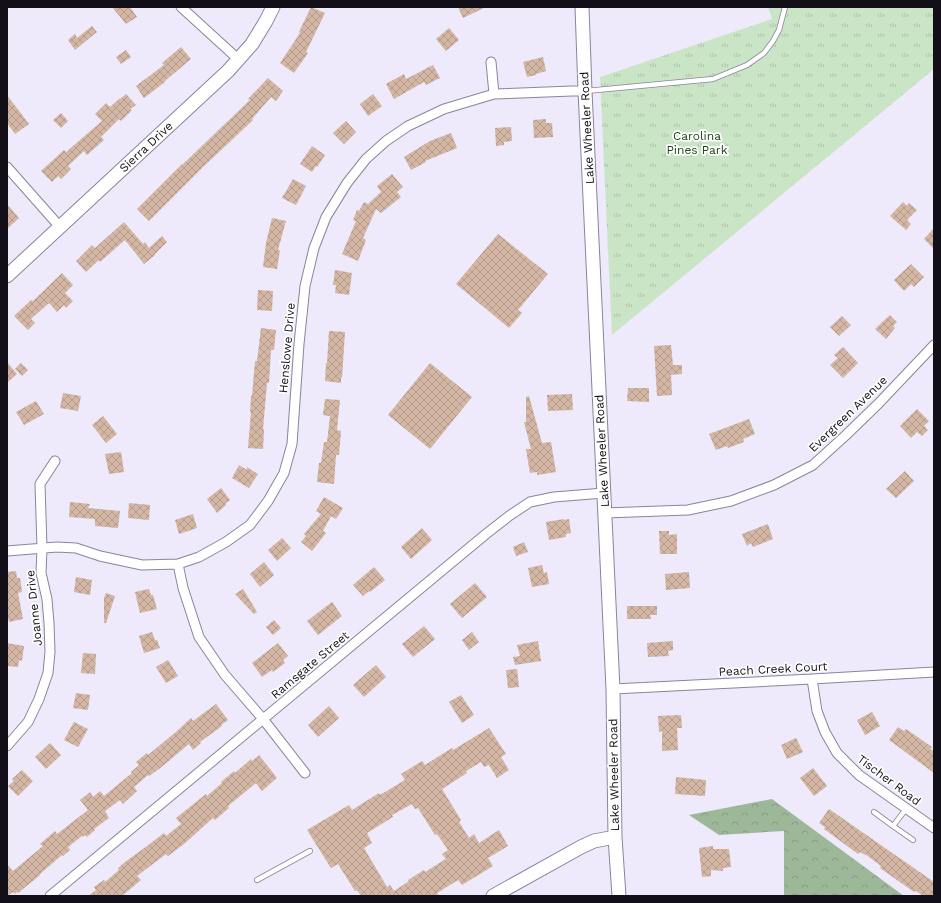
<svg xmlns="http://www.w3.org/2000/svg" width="941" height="903" font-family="'Work Sans',sans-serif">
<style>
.grass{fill:url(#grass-tufts)}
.forest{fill:url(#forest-crowns)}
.building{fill:url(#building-cross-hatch);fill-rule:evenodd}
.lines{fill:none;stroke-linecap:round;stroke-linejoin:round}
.lane-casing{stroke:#8b839f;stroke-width:6}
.street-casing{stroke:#8b839f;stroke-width:11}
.secondary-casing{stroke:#8b839f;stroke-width:15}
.lane{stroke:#fff;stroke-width:4.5}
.street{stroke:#fff;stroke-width:9}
.secondary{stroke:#fff;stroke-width:13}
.labels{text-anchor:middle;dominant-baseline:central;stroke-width:3.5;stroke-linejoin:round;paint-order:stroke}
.street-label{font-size:12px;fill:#120f19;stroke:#fff}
.park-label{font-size:12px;fill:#1f451b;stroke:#fff}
</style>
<defs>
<pattern id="grass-tufts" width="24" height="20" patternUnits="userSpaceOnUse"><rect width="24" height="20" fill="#cae5c6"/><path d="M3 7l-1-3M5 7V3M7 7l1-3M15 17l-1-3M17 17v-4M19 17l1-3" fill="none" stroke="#acc3aa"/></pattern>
<pattern id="forest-crowns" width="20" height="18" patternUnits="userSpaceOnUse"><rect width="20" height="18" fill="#9db899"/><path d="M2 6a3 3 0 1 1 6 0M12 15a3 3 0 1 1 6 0" fill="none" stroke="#869d83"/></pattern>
<pattern id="building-cross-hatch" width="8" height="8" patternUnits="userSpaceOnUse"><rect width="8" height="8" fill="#d3b6a3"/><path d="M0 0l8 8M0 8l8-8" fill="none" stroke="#b49b8c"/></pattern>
</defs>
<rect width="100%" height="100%" fill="#eee9fb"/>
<path class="grass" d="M768,7H934V69L612,335L600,77L772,19Z"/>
<path class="forest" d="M772,799L904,896H784V831L719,835L689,815Z"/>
<path class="building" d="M112,7H130L137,17L126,24Z
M311,7L325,13L306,52L308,53L294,73L280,63L300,33L299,32Z
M458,7H486L463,18Z
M92,26L97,32L75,50L68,40L75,34L77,38Z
M449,28L459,40L446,51L436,39Z
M181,47L191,59L165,81V82L144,98L136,86L164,65L162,63Z
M126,50L131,57L121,64L116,57Z
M543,57L546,71L536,74V75L527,77L523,62Z
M433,65L440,78L426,85L424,82L394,99L386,84L404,74L406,79Z
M268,78L283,91L276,101L271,97L252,119L253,120L202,168L149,221L137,209L182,164V165L250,100L248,99Z
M126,94L136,105L130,109L132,110L121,121L119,119L101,137L104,140L87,155L84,151L68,166L71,169L61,179L58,176L52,182L41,171L64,150L66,152L102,121L95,114L106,103L110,107L120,98V99Z
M373,94L382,106L368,116L360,104Z
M7,95L29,124L15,134L7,123Z
M61,113L68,121L61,128L53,120Z
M546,119V123H552L553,137L534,138L533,120Z
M346,121L356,132L344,144L333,133Z
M511,127L512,141L504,142V145L496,146L495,128Z
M451,133L457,148L425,161L426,162L411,170L404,157L430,141Z
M312,146L325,155L317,167L316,166L312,172L300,164Z
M392,174L403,187L397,192L401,197L381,213L376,209L363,238L366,240L358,261L342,254L356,221L353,220L357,210L359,211L364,202L368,204L381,192L377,186Z
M293,179L306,186L296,205L282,198Z
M903,202L907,206L909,203L917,210L907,220L911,224L906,230L890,216Z
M7,204L19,218L7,229Z
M272,218L286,221L278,250H280L277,269L263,267L266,243Z
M124,222L143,244L145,242L149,248L162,236L167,242L155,254V255L144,264L125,240L100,262L99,260L86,272L76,261L92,245L95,248Z
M934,228V249L924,239Z
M498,234L548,274L518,310L522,313L509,328L456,284Z
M911,264L924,277L914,287L911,284L904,291L894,280Z
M335,270L352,273L349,295L335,293L336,285H333Z
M62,273L73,285L65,293L73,301L66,308L64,305L57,312L49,303L31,319L35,323L28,330L14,316L31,300L33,301Z
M258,290L273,291L272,311L257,310Z
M890,315L897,322L893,326L895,328L886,339L875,329Z
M842,316L851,325L839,336L830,327Z
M261,328L276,330L274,350H271L269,383H267L263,429H264L263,449L248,448L251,412H250L251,396H252L255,361H257Z
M329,331L345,332L342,378H341V383L325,381L326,363H327Z
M671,345L673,365H682V374L671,375L672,395L657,396L654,346Z
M843,347L858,363L843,378L830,365L838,358L834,355Z
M7,362L17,374L7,383Z
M21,363L28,370L22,376L15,369Z
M430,363L472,397L430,449L388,415Z
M628,388H649V402L627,401Z
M63,393L81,396L78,411L60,408Z
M572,394L573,410L548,411L547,395Z
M529,396L542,443L551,442L556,472L537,475V472L530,473L526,449H531L524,422H526V397Z
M325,399L340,400L337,430L341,431L339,455H336L334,484L317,482L319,463H321L324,442H327L330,416L323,415Z
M36,401L44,414L24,425L16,412Z
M917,409L929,421L924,426L928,430L922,436L917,432L911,438L900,426Z
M103,416L117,434L106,443L92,425Z
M749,419L755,434L743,439L744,442L728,448L727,446L716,450L709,434Z
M121,452L124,472L109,474L105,454Z
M239,465L247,470V467L258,474L249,488L232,478Z
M905,471L914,481L896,498L886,489Z
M221,488L230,500L225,504L226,505L217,513L207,499Z
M324,497L343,508L336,519L331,516L323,531L326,533L312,551L301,542L306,536L304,534L321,514L316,511Z
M70,502L90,504L88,508L120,511L118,528L95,526V519L69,517Z
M129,503L150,505L149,520L128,518Z
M193,514L197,528L179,534L175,520Z
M564,519V520L569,519L571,533L566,534V537L549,540L546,522Z
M768,524L773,539L753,547L751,543L747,546L742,534Z
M422,528L432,540L411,559L401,547Z
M659,531H669V535L677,534V554H660Z
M282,538L291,548L277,561L268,550Z
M524,542L528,552L516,556L513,547Z
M264,562L274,575L260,587L250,574Z
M542,565L544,573L547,572L549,584L532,587L528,568Z
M374,567L385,580L370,592L369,591L363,596L353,585Z
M16,571L17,578H20L22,592L18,593L23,619L9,622L7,613V572Z
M689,572L690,588L666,590L665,574Z
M76,577L92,580L90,595L74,592Z
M475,583L487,597L462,618L450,604Z
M149,589L151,595H153L157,609L140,613L135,592Z
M243,589L257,612L254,614L235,594Z
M106,593L115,596L106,623H104V598Z
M332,602L342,616L318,635L307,621Z
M627,606H657V615H650L651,619H627Z
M274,620L281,628L273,635L266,627Z
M424,626L435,639L413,657L402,644Z
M152,632L155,640H157L160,648L144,653L139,636Z
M472,632L479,642L469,650L462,640Z
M538,641L541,661L515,665L513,657L520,656L517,645Z
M673,641V650L668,651L669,656L648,657L647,643Z
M7,643L24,646L22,661L19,660L18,667L7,666Z
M278,643L288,656L283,660L285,663L273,672L272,670L262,677L252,663Z
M83,653L96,654L95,674L81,673Z
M168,660L178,676L166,683L156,667Z
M376,665L386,677L364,697L353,685Z
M517,669L519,687L508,688L506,670Z
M76,693L90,695L88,710L73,708Z
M461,695L474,715L462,723L449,702Z
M216,704L228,720L221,725L222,726L200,742L201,743L193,750L189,744L159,769L149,776L148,775L134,787L137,791L123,804L120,800L105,811L109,818L94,829L95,830L87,837L85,835L82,837V836L68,847L70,850L63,856L62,855L40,874V875L18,893L17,892L15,894L13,892L7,896V864L13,871L43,846L40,844L55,831L57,834L88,810L80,800L90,792L93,797L100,791L104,796L132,773L131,772L139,765L136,762L147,753L148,755L177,731L191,718L193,721Z
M329,706L339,718L318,737L308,725Z
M872,712L880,726L865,735L857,720Z
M681,715L682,728H677L678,750L662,751V731L659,732L658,716Z
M74,722L88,729L78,747L64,740Z
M898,727L904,731L906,729L932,747L930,749L934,751V773L889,740Z
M489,728L506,754L501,757L509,770L497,778L489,765L484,767L481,762L466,771L467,773L442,789L461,820L459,822L469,838L474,834L479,843L499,830L508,846L488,858L493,866L462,885L458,880L437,893L439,896H361L357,890L355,891L338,864L331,868L307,830L349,805L352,810L379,793L380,795L405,780L401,774L422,761L425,765L452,748L453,750ZM412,804L415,809L418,808L435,835L437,834L448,850L442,854L446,859L425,872L424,870L408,880L409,881L394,891L390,885L387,887L364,848L372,843L367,833L393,817L392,815Z
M796,738L803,752L787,759L781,745Z
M50,743L61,755L46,769L35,757Z
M259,755L277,778L262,791L256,783L228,806L229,808L215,820L213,818L184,844L168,856L166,854L137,876L141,880L122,896H88L96,890L94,887L104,880L105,882L119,870L118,868L125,862L143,849L164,833L166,836L181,824L176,818L206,794L207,796L222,783L221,782L234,771L235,773L251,759L252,761Z
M813,768L827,786L814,796L800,778Z
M22,770L33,781L18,796L8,786L14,781L12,779Z
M676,777L706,780L705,796L675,794Z
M829,809L934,882V896H923L916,891L914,892L880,868L881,866L865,854V855L860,852L858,854L824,829L825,827L819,823Z
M713,846V849H729L731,867L723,868V871L711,870V876L702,877L699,848Z"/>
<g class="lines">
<defs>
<path id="lane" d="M586,91L713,79L747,65L764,53L773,41L779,30L785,7
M874,812L893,826L906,809
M893,826L913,840
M257,880L310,851"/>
<path id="street" d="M181,7L238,59
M491,62L494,94
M7,167L60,227
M605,513L688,510L731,501L774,485L813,465L845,436L879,403L934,345
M7,551L57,547L76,548L100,556L142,565L178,564L199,557L226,542L250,525L268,501L284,473L292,444L299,344L305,286L314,248L326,217L347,183L366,159L386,141L408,126L444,109L494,94L572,91H585
M178,564L183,588L199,637L225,675L263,719L305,773
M812,679L817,711L825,732L837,753L859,775L934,828
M613,689L812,679L934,672
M7,746L28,722L39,699L48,673L50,652L49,623L47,599L41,573L42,548L40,484L55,461
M50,896L486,534L509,516L530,502L554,497L604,493"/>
<path id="secondary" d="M582,7L585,91L613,689L615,837L619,896
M7,276L228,71L252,44L266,21L273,7
M493,896L581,847L594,841L615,837"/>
</defs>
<use href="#lane" class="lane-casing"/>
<use href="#street" class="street-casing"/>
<use href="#secondary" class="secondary-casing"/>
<use href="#lane" class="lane"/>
<use href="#street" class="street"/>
<use href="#secondary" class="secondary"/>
</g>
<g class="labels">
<g class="street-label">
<text transform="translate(587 128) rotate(-93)">Lake Wheeler Road</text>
<text transform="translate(146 147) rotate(-43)">Sierra Drive</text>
<text transform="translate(287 348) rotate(-85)">Henslowe Drive</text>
<text transform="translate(848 414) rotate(-44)">Evergreen Avenue</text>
<text transform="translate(602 451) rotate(-93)">Lake Wheeler Road</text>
<text transform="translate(34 608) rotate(-96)">Joanne Drive</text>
<text transform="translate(310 665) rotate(-40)">Ramsgate Street</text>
<text transform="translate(773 669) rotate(-3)">Peach Creek Court</text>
<text transform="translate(614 775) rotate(-91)">Lake Wheeler Road</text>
<text transform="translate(889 780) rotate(37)">Tischer Road</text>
</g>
<g class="park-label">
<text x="697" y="136">Carolina<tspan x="697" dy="14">Pines Park</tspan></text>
</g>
</g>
<rect width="941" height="903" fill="none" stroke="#120f19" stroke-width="16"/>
</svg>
